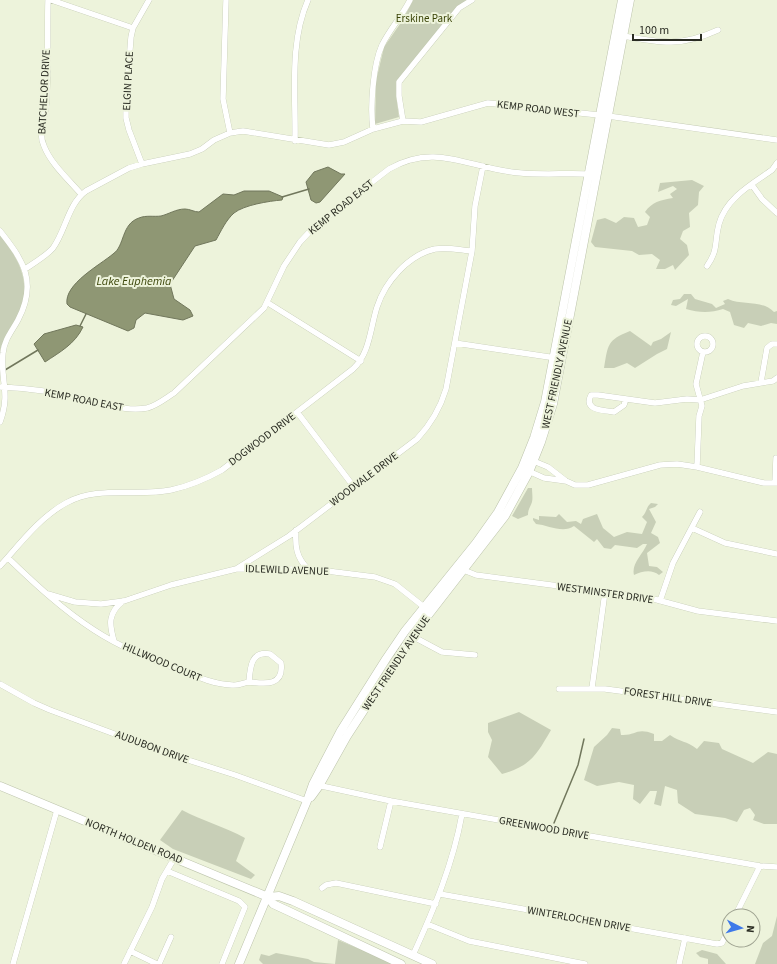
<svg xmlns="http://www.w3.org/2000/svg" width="777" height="964" font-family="'Source Sans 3',sans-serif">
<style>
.green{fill:#c8cfb7}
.water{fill:#8f9774;stroke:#71775c}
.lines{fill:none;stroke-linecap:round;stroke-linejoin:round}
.stream{stroke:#71775c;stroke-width:1.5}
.minor-casing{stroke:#bcc3ab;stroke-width:6}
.secondary-casing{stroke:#bcc3ab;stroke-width:9}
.minor{stroke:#fff;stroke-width:5.5}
.secondary{stroke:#fff;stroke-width:8}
.labels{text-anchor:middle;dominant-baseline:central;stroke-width:4;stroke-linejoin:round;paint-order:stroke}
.park-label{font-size:11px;fill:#3a4407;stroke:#edf3db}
.street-label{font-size:11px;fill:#2a2c23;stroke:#edf3db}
.water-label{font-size:12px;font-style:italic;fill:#3d470b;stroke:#edf3db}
</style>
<rect width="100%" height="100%" fill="#edf3db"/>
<path class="green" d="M413,0H467L397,80L396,95L399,117L375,124L376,81L384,47L402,21Z
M692,180L704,186L699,192L698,205L689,213L690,227L683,231L680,239L687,245L689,255L675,270L673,265L665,269H656L660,260L652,254L639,255L632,251L595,247L591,242L597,220L605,218L616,223L624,217L634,218L638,227L647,225L650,217L645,212C652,202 660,200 673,198L670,194L677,189L673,186L658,192L660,183Z
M0,235C20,261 34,285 16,318C10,329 3,338 0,351Z
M684,294H691L695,299L712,304L716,308L725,304L723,301L728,299C743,306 761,299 774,312L777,311V324L771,323L761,326L748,323L744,328L734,325L730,312L723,309C711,313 699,313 686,309L688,299L676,306L671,305L673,300L680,299Z
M630,331L651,346L653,342L661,339L671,332L667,349L657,354L635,368L627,363L614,368H604C608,345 607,340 630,331Z
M528,488H532C532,492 533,498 532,502C530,508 528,509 528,515L518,519L512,516Z
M651,503L658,504L655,507L649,509L656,522L651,533L658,537L660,543L647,553L649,566L657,567L663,572L659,575C652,569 642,571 634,575C631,564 643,554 647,544H643L637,548L615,545L611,549L604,548L597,539L594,542L574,526C563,534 548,525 536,524L533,520V518L539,520V516L556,517L559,514L567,522L576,521L581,524L583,519L597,514L603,528L614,537L627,532L642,534L647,522L642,517C647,512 646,507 651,503Z
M519,712L551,730C537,754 531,766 502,774L488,757L492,740L488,732V723Z
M612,728L620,729L621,735C636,736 636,727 654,734V741H662L670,735C681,743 686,740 697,749L704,741L719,743L722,749L753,763L768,752L777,754V824H764L753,820L755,815L750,808L744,810L737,822L725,818L695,814L678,803L677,790L665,786L661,806L654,804L657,791H650L640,804L633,799L634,785L619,782L597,786L584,780L594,747L607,735Z
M182,810C203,821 225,827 245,838L236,861L255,875L251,879L173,849L160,840Z
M777,916V964H755L763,943L772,936Z
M338,940L395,964H263L259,960L261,954L269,956L276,953L308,959L314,962L335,964Z
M702,950L717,954L726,964H708V959L700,957L696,953Z"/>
<path class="water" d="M328,167L341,174H345L320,202L316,203L311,200L306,182L314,172Z
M244,191H269L283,197L282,200C269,201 244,205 234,213C226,220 221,231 216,240L195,246L170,284L174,299L190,310L193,316L183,320L145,313L136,320L134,328L128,331L70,307L67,304C64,284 100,265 113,254C125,246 121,224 139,218C146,215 154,217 161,216C169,214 176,209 185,209C190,209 194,212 199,212L223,194L234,195Z
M76,325L83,327C75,344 60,352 45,362L34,344L44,334Z"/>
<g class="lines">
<path class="stream" d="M282,197L309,189
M80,326L86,314
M5,370L38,350
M554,823L578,765L584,739"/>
<defs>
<path id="minor" d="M48,0C47,35 49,72 46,107C44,121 38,133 44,146C51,164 69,180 81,194
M51,0L133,28
M226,0L223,99L230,133
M623,36C661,43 681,47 718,30
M403,121L399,96V82L459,8L472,0
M373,129C370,107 373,65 382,45C390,29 402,16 410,0
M295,141C296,94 289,43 308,0
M142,164L129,130L126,118V99L131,37L133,28L149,0
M752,185L762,199L777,213
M0,231C23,260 38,282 18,320C12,331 4,340 3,353C0,381 11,392 0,422
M707,266C719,249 714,242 719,224C726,198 752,184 772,170L777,163
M25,269C34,263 46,256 53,248C66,230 68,204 86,191L129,168L142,164L190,154L202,149L214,140L230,133L243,131L329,145L344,142L373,129L403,121L421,122L488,103L608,116L777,140
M268,303L361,361
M697 344a8 8 0 1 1 16 0a8 8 0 1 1-16 0Z
M455,343L556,358
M761,382L767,348L772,344H777
M0,387C29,388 61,393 89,400C109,404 126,412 147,408C156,406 166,398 174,393L264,308L284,266L300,242L314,227L389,169C437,141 471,170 521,173C543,175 566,173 589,174
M626,399L624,405L614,412C604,410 583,411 591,395H598L655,403L687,399L700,400L743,386L773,381L777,378
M297,412L354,487
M531,460L548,467L566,481L575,485H588L660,465L677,464L697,467L764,483H777
M697,467L699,416L702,406L696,384L703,352
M526,470L544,478L566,481
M775,483L776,458
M692,528L725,543L777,554
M296,530C295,546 296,557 308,569
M8,558C35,584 63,610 94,630C120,647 148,658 177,669C195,676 213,684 232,685C239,686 244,682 250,682C266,684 284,686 281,663L270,654C251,650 250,668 249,682
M0,566C20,544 39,518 66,503C98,485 137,497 171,490C189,486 206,479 222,470L353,369C370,353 370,329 377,307C385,282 408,255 435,249C447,247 460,250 472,251
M236,569H311L375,577L395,584L424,607
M461,569L476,575L650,598L698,611L777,621
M48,594L75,602L101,604L124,601L171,585L236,569L289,536L417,439C431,424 440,409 446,389L472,251L475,206L483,166
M660,601L673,563L700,512
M412,636L442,652L475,655
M114,641C109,624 108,613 123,601
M0,684L34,703L50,710L163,752L235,775L307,801
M592,688L605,592
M559,689H605L777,712
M317,785L391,801L760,866L777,867
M380,847L391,801
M167,871L239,901L245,907L222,964
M322,888L326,885L336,883L436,904
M440,894L717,944L722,943L729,929
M735,916L760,866
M427,924L469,941L585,964
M130,951L157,964
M413,955C434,909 453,864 462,814
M13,964L57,810
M124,964L152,907L162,879L175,857
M159,964L171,937
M679,964L685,938"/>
<path id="secondary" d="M0,786L268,897L273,904L286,910L401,964
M311,797L319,786L347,736L412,636L505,516L529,472L541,442L553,404L630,0
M268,897L279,896L293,901L432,964
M239,964L307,801L313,784L340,732L386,659L405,631L476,543L498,512L522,468L534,438L545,402L622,0"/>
</defs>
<use href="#minor" class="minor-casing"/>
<use href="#secondary" class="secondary-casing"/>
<use href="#minor" class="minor"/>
<use href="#secondary" class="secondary"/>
</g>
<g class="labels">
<g class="park-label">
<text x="424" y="18">Erskine Park</text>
</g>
<g class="street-label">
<text transform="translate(128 81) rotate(-87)">ELGIN PLACE</text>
<text transform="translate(44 92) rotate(-87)">BATCHELOR DRIVE</text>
<text transform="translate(538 109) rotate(7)">KEMP ROAD WEST</text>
<text transform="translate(341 207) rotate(-39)">KEMP ROAD EAST</text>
<text transform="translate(557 374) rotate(-78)">WEST FRIENDLY AVENUE</text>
<text transform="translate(84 400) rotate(11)">KEMP ROAD EAST</text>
<text transform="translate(262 439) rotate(-37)">DOGWOOD DRIVE</text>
<text transform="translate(364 479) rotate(-37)">WOODVALE DRIVE</text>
<text transform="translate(287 570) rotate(2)">IDLEWILD AVENUE</text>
<text transform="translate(605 593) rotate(8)">WESTMINSTER DRIVE</text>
<text transform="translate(162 662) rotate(23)">HILLWOOD COURT</text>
<text transform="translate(396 663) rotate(-56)">WEST FRIENDLY AVENUE</text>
<text transform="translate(668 697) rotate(8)">FOREST HILL DRIVE</text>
<text transform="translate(152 747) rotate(20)">AUDUBON DRIVE</text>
<text transform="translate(544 828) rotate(10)">GREENWOOD DRIVE</text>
<text transform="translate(134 841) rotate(22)">NORTH HOLDEN ROAD</text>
<text transform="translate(579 919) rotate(10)">WINTERLOCHEN DRIVE</text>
</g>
<g class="water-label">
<text x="134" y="281">Lake Euphemia</text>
</g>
</g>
<g transform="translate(741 928) rotate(96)"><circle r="19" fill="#edf3db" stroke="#9fa391"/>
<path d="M0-3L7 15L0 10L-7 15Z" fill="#3e79e9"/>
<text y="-6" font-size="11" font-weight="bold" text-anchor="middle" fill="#2a2c23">N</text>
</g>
<path d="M633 34v6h68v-6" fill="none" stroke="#2a2c23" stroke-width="2"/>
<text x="639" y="34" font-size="12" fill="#2a2c23" stroke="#edf3db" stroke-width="3" paint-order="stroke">100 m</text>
</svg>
